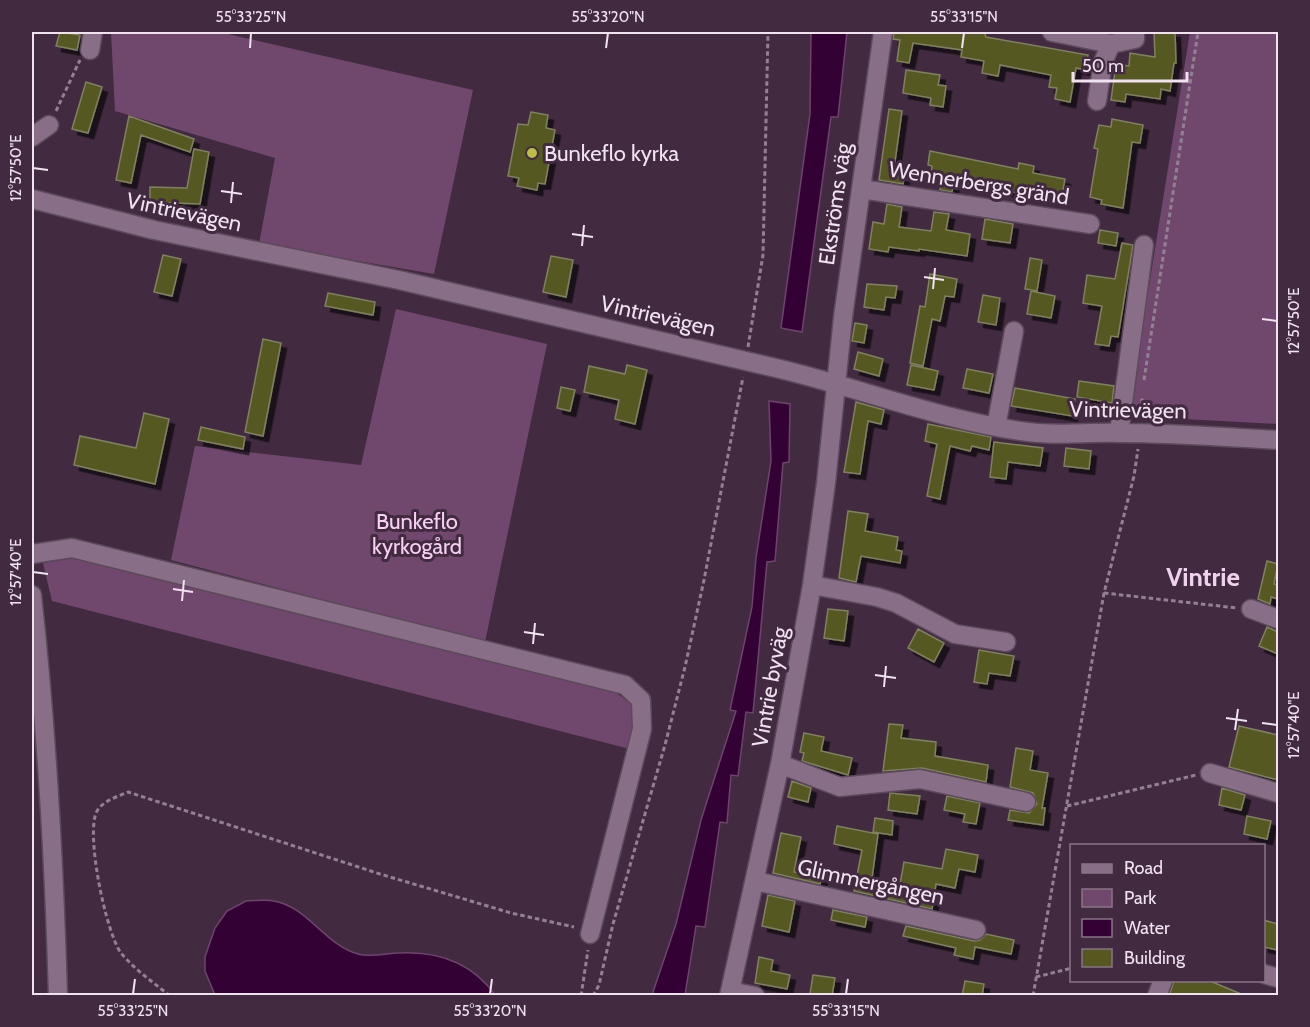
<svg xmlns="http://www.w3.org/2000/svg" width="1310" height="1027" font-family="Cabin,sans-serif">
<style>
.green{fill:#70486e}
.water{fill:#340134;stroke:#6d446c;stroke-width:1.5}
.building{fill:#565820;stroke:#7f8160;stroke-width:1.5;filter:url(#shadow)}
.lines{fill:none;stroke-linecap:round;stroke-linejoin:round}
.minor-casing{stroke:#5c495b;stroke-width:21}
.path{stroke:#938092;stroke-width:3;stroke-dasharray:4.5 3;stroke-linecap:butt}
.minor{stroke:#886e86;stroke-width:18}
.ticks{fill:none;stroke:#f1e2f0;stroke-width:2}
.poi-dot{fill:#bcbf43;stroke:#422b41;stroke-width:2}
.labels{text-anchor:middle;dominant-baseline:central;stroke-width:6;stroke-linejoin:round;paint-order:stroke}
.poi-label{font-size:22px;fill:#f1e2f0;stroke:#422b41;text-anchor:start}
.street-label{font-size:22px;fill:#f1e2f0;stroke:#422b41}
.park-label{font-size:22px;fill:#f7d0f4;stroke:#422b41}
.quarter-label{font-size:26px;font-weight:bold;fill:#f0d2ed;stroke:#422b41}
.neatline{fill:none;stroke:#f1e2f0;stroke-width:2}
.ticks-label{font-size:15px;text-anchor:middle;fill:#f1e2f0}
</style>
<defs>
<filter id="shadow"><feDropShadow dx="5.5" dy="5.5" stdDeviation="0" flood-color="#0009"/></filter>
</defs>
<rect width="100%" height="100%" fill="#422b41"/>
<path class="green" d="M111,32H219L473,90L434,274L259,244L275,158L115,111Z
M1190,32H1278V424L1128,416Z
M396,309L547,344L485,642L171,560L195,446L361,465Z
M80,557L616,693L633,705L635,725L630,749L52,601L43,563Z"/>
<path class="water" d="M811,32H847L838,117H831L802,332L781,328L810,114Z
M769,401L790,404L789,462L783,463L775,561L767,562L753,713L746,712L738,776L731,775L727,823L720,822L705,927L696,926L685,995H652L676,924L701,820L736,711L730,710L752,607L756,558L771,461Z
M246,901C255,901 265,899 274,901C308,907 325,945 358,954C371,958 386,953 399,953C438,951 472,963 495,995H215L205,971V957L215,928L227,911Z"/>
<path class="building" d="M60,32L80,35L77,50L56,46Z
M894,32H984L986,37L1088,55L1086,70L1076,68L1070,102L1055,99L1057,88L1049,87L1051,75L1000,65L998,76L982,73L984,61L961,57L962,50L913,43L909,63L897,61L900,40L893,39Z
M1154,32H1175L1176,63H1174L1170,91L1161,89L1160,99L1126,94L1125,102L1111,100L1116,64L1129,66L1130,53L1155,57Z
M906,70L940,75L938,85L946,86L943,107L930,105L931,98L903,93Z
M86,82L102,87L88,133L72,129Z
M889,109L902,111L893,176L904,177L903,184L879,180Z
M531,112L548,115L546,128L555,130L545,184L538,183L537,190L517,186L519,178L508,176L518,124L528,125Z
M129,116L194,139L190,152L141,135L131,183L116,180Z
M1112,119L1143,125L1140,143L1132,142L1123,208L1101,204L1102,200L1090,197L1098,149L1094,148L1099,125L1111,127Z
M194,149L209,152L200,204L150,202V187L187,188Z
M930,151L1018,169L1019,163L1034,166L1033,173L1065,179L1062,196L1029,190L1028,195L954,181L952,192L940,190L942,177L931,175L932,166L928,165Z
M887,204L902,207L899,227L931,231L934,212L949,214L946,230L970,234L967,256L919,249V251L889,247L888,252L869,249L873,222L884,224Z
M985,219L1013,224L1010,243L982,239Z
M1100,230L1118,233L1116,246L1098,243Z
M1122,243L1133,245L1118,337L1111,336L1109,346L1095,344L1102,306L1083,303L1087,275L1115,279Z
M163,255L181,259L172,296L154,292Z
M551,256L573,260L566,297L543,292Z
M1030,258L1042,260L1037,291L1025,289Z
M930,274L957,279L954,297L945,296L940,321L932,319L923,366L910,363L920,306L925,307Z
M867,284L897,286L895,298L886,297L884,310L864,307Z
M1031,291L1055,296L1051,318L1027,314Z
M328,293L375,302L373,315L325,306Z
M983,295L1000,298L996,325L978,322Z
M855,323L867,325L864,343L852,341Z
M263,339L281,343L263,436L245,432Z
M858,352L883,359L879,376L854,369Z
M627,365L647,370L635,424L615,419L619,400L584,392L589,366L625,374Z
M911,365L938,371L934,390L907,385Z
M967,369L993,374L989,393L963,388Z
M1079,381L1114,386L1112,403L1077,397Z
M561,387L575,390L570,411L557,408Z
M1015,388L1075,399L1072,416L1011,406Z
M856,402L884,410L881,424L868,421L860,474L844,472Z
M144,413L169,419L155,484L74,465L80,436L136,448Z
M928,424L991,437L989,450L972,446L970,451L950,446L940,499L927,496L937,444L925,441Z
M201,427L245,437L243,449L198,440Z
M994,442L1043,448L1040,466L1008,462L1006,479L990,477Z
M1066,448L1091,451L1089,469L1064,466Z
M848,511L868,514L865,531L898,537L896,550L902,551L900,563L861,556L856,582L839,578Z
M1267,561L1278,564L1274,584L1278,585V599L1271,597L1270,604L1258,599Z
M828,609L848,611L844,641L824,638Z
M1267,627L1278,632V654L1259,646Z
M918,629L944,643L934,662L908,648Z
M979,650L1014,656L1010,676L989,673L987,684L974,682Z
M889,724L903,725L901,738L936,742L935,756L988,765L986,782L922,768L883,771Z
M1239,726L1278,735V780L1229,767Z
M804,733L824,737L821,751L852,758L848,775L802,761L804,753L800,752Z
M1016,748L1033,751L1030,770L1048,773L1042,808H1045L1043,825L1008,820L1010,810L1029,813L1037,804L1033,793L1010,787Z
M792,781L811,788L808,802L788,797Z
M1222,788L1245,795L1241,810L1219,805Z
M890,793L920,796L917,814L888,810Z
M947,796L980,803L976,824L963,822L965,814L944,810Z
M1247,816L1271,821L1267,839L1244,834Z
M875,818L893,821L892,835L873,832Z
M837,826L878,834L872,878L900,884L904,862L942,869L946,849L978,855L975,872L959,869L955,888L936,884L932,909L854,891L862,850L834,844Z
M781,833L801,837L794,872L822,878L820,884L773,873Z
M768,895L795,901L789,932L762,926Z
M833,910L867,917L865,927L831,920Z
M1263,920L1278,924V950L1263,947Z
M906,926L974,941L980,940L986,934L1014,940L1011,954L975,947L973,959L954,955L956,948L903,936Z
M759,957L773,960L771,971L790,975L787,989L755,983Z
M813,975L835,978L832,996L810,994Z
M965,981L984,984L982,996H962Z
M1174,981H1210L1246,996H1169Z"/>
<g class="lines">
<defs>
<path id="minor" d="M1052,32L1111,44L1135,39V32
M90,50L93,32
M1097,101L1103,62L1111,44
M32,137L49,125
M861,189L1090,224
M32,199L154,230L399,280L780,369C863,389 943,421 1028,432C1057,436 1089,432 1119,433C1172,433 1225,437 1278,440
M996,427L1014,331
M1119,433L1144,245
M32,554L72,548L625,685L641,700L642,729L590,934
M812,585L877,597L896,603L955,634L1006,642
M32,595C47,729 54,861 58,996
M1251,609L1278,619
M780,764L840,787L920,779L1026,802
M1210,773L1278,793
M755,881L976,930
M1264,974L1278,978
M730,991L755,996
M729,996L780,764L812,585L826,483L843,317L883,32
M1157,996L1163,980"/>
</defs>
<use href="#minor" class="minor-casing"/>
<path class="path" d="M56,111L80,60
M748,347L763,255L768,32
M1144,380L1198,32
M1141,418L1142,398
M1104,593L1237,608
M1067,806L1196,775
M32,810V820
M1036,977L1072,968
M170,996C153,982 135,970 121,953C106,933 85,833 97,811C104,800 117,797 128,792L380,874L511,913L574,927
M581,996L588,950
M593,996L599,985L613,924L665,745L685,667L704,580L743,377
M1033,996L1104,593L1134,476L1138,449"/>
<use href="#minor" class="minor"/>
</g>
<path class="ticks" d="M250,48L251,33M606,48L608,33M962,48L964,33M33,168L48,170M221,191L242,194M231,203L233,182M572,234L593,237M582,246L584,225M924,277L944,280M933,289L935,268M1262,319L1277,321M33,572L48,574M173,589L193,592M182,601L184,580M524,632L544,635M533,644L535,623M875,675L896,678M884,687L886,666M1226,718L1247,721M1262,723L1277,725M1235,730L1238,709M133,994L135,979M490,994L492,979M846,994L848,979"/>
<circle class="poi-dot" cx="532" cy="153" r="6"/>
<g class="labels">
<g class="poi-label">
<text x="544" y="153">Bunkeflo kyrka</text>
</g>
<g class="street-label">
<text transform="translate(979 183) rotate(9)">Wennerbergs gränd</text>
<text transform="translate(835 204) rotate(-82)">Ekströms väg</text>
<text transform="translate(184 212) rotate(12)">Vintrievägen</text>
<text transform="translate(658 316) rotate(13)">Vintrievägen</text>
<text transform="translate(1128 410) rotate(1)">Vintrievägen</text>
<text transform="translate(770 687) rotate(-80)">Vintrie byväg</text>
<text transform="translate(871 882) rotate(12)">Glimmergången</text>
</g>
<g class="park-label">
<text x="417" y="521">Bunkeflo<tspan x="417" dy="25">kyrkogård</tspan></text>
</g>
<g class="quarter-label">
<text x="1203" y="577">Vintrie</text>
</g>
</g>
<rect width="1310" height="1027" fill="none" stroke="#422b41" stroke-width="66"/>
<rect x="1070" y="844" width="195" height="138" fill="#422b41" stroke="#887487" stroke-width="1.5"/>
<rect x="1082" y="864" width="30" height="9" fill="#886e86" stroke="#887487" stroke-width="1.5"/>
<text x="1124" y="874" font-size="18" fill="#f1e2f0">Road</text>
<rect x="1082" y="889" width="30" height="18" fill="#70486e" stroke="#887487" stroke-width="1.5"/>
<text x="1124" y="904" font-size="18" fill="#f1e2f0">Park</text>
<rect x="1082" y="919" width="30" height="18" fill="#340134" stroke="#887487" stroke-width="1.5"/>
<text x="1124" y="934" font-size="18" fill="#f1e2f0">Water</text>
<rect x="1082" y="949" width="30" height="18" fill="#565820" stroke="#887487" stroke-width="1.5"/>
<text x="1124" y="964" font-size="18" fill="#f1e2f0">Building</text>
<path d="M1073 72v9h114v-9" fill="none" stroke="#f1e2f0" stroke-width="3"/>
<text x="1082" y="72" font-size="18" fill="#f1e2f0" stroke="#422b41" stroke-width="4.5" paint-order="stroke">50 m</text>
<rect x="33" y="33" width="1244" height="961" class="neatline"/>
<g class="ticks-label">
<text x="251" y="22">55°33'25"N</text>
<text x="608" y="22">55°33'20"N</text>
<text x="964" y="22">55°33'15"N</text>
<text transform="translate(16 168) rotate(-90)" y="5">12°57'50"E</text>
<text transform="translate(1294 321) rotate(-90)" y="5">12°57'50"E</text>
<text transform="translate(16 572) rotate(-90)" y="5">12°57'40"E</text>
<text transform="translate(1294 725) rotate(-90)" y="5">12°57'40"E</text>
<text x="133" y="1016">55°33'25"N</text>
<text x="490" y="1016">55°33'20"N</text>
<text x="846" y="1016">55°33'15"N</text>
</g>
</svg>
